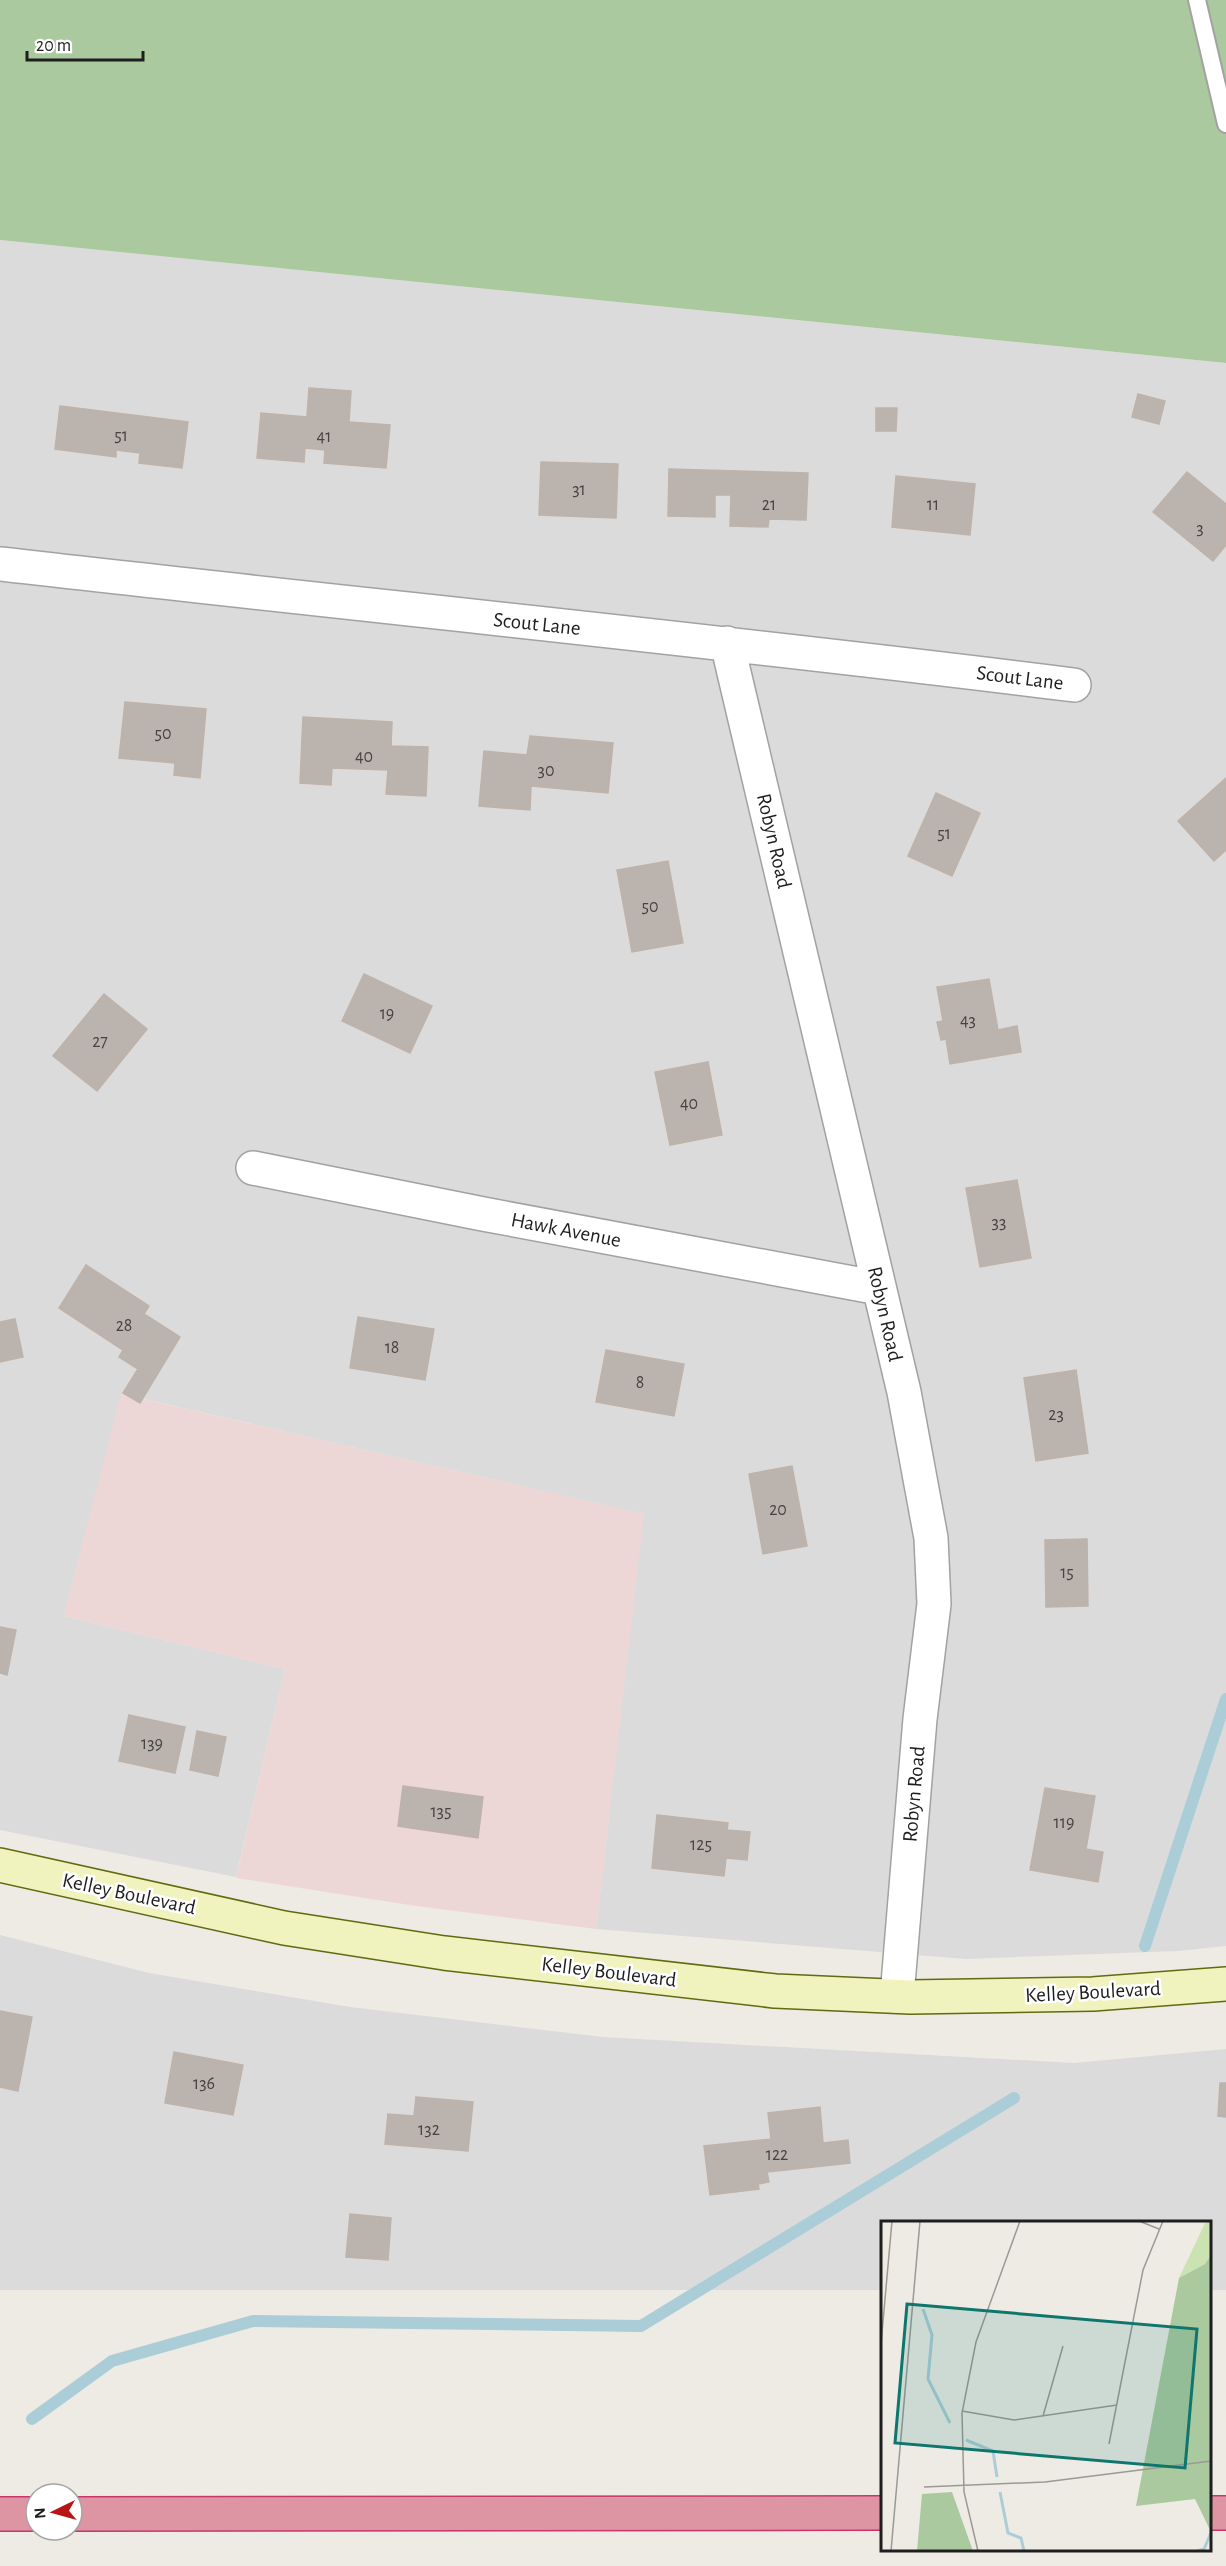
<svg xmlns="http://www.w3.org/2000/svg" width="1226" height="2566" font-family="'Alegreya Sans',sans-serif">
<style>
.residential{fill:#dcdbdb}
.commercial{fill:#edd7d6}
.forest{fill:#abc99e}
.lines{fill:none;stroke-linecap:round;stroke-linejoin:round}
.stream{stroke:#aacdd7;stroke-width:12}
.building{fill:#bbb4ae;stroke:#beb2a9;stroke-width:1.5}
.service-casing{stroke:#a2a2a2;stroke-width:20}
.minor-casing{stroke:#a2a2a2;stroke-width:36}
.secondary-casing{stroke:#616a10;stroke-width:36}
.motorway-casing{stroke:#c8366a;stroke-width:36}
.service{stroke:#fff;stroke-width:16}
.minor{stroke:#fff;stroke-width:33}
.secondary{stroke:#f1f3be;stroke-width:33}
.motorway{stroke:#dd95a3;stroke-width:33}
.labels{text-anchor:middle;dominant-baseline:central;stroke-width:5;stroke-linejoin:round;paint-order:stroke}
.number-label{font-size:18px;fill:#454442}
.street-label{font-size:21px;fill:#1e1e1e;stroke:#fff}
.inset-river{fill:none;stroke:#aacdd7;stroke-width:3}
.inset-road{fill:none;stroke:#9b9995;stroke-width:1.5}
.view{fill:#0f766e;fill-opacity:0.15;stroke:#0f766e;stroke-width:3}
.inset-edge{fill:none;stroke:#1e1e1e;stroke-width:3}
</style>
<rect width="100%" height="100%" fill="#eeebe5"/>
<path class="residential" d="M0,240L1226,363V1946L1178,1951L966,1959L596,1929L643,1514L122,1394L64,1616L285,1669L236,1877L0,1830Z
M0,1935L149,1973L350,2007L603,2037L1074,2063L1226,2049V2290H1210V2222H882V2290H0Z"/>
<path class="commercial" d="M121,1394L644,1514L596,1929L416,1906L236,1878L285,1669L64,1616Z"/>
<path class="forest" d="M0,0H1226V363L0,240Z"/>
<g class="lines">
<path class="stream" d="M1145,1946L1226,1699
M32,2419L112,2361L253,2321L641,2326L1014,2098"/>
</g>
<path class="building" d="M309,388L351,391L349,422L390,425L386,468L324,463L325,450L305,448L304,462L257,458L261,413L307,417Z
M1138,394L1165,401L1159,424L1132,417Z
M60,406L188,422L182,468L139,463L140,453L116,450V457L55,449Z
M876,408H897L896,431H876Z
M541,462L618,464L616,518L539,515Z
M669,469L808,473L806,520L769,519L768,527L730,526L731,495H715V517L668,516Z
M1187,472L1226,504V545L1213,561L1153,512Z
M896,476L975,484L970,535L892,527Z
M125,702L206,709L200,778L174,775L175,763L119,758Z
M303,717L392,722L391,746L428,747L426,796L386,794L388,770L332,768L331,785L300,783Z
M530,736L613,743L608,793L531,786L530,810L479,806L484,751L527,755Z
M1226,778V850L1214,861L1178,821Z
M936,793L980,813L952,876L908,856Z
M668,861L683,943L632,952L617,870Z
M364,974L432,1006L410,1053L342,1021Z
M989,979L998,1030L1017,1026L1021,1052L950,1064L946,1039L941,1040L937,1022L943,1021L937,987Z
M104,994L147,1029L97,1091L53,1056Z
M708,1062L722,1135L670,1145L655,1072Z
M1017,1180L1031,1258L980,1267L966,1188Z
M86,1265L149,1306L144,1314L180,1337L140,1403L123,1393L138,1369L119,1357L123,1350L59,1308Z
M358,1317L434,1329L425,1380L350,1368Z
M15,1319L23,1357L0,1362V1322Z
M606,1350L684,1364L674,1416L596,1402Z
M1076,1370L1088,1453L1036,1461L1024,1378Z
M792,1466L807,1546L763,1554L749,1474Z
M1087,1539L1088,1606L1046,1607L1045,1540Z
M0,1627L16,1630L7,1675L0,1673Z
M129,1715L185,1727L175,1773L119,1761Z
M197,1731L226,1737L218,1776L190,1770Z
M403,1786L483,1797L478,1838L398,1826Z
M1045,1788L1095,1796L1086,1849L1103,1852L1098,1882L1030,1870Z
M657,1815L728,1823L727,1830L750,1832L747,1860L726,1858L724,1876L652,1868Z
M0,2011L32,2017L18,2091L0,2087Z
M174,2052L243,2065L233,2115L165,2103Z
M1220,2083H1226V2117L1218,2116Z
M416,2097L473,2102L468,2151L385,2144L388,2114L414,2116Z
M820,2107L823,2143L848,2140L850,2163L767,2172L769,2182L758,2184L759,2189L710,2195L704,2146L771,2139L768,2113Z
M350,2214L391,2218L388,2260L346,2257Z"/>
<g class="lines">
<defs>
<path id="service" d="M1197,0L1226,124"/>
<path id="minor" d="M0,564C358,605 716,640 1074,685
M727,643L904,1392L931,1538L934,1604L920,1719L897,1996
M253,1168L483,1214L879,1288"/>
<path id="secondary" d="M0,1865L284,1928L444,1953L775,1991L910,1997L1093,1994L1226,1984"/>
<path id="motorway" d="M1210,2513H1226
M0,2514H36
M72,2514L882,2513"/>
</defs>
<use href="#service" class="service-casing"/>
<use href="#minor" class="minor-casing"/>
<use href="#secondary" class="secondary-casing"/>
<use href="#motorway" class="motorway-casing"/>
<use href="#service" class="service"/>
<use href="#minor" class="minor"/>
<use href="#secondary" class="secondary"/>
<use href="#motorway" class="motorway"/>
</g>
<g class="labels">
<g class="number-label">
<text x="121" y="436">51</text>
<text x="324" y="437">41</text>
<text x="579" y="490">31</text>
<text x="769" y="505">21</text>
<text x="933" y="505">11</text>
<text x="1200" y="529">3</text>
<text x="163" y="734">50</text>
<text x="364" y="757">40</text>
<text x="546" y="771">30</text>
<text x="944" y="834">51</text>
<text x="650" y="907">50</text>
<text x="387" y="1014">19</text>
<text x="968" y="1021">43</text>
<text x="100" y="1042">27</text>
<text x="689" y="1104">40</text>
<text x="999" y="1223">33</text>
<text x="124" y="1326">28</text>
<text x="392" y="1348">18</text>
<text x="640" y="1383">8</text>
<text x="1056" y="1415">23</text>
<text x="778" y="1510">20</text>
<text x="1067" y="1573">15</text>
<text x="152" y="1744">139</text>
<text x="441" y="1812">135</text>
<text x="1064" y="1823">119</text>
<text x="701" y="1845">125</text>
<text x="204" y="2084">136</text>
<text x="429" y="2130">132</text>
<text x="777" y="2155">122</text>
</g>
<g class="street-label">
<text transform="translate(537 624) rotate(6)">Scout Lane</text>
<text transform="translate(1020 678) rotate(7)">Scout Lane</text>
<text transform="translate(774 841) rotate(77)">Robyn Road</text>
<text transform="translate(566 1230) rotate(11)">Hawk Avenue</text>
<text transform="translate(885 1314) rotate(77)">Robyn Road</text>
<text transform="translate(914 1794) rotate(-85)">Robyn Road</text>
<text transform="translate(129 1894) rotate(12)">Kelley Boulevard</text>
<text transform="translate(609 1972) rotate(7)">Kelley Boulevard</text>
<text transform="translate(1093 1992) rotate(-3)">Kelley Boulevard</text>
</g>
</g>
<g transform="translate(881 2221)">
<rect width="330" height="330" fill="#eeebe5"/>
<path d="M325,0H330V34L324,43L298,57Z" fill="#cae3b0"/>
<path d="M330,34V311L314,278L255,285L298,57L324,43ZM71,271L92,330H36L41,273Z" fill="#abc99e"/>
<path class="inset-river" d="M42,88L51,114L47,158L69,202M85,219L112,230L116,256M119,271L127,312L140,317L143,330M316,330L323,328L330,312"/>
<path class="inset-road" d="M258,0L278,8M0,123L11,0M81,190L133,199L236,184M162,195L182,125M228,223L262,49L282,0M43,266L164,261L330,240M10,330L39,0M97,330L83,271L81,192L95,121L139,0"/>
<path class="view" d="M26,83L316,108L304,247L14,222Z"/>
<rect width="330" height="330" class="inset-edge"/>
</g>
<g transform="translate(54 2512) rotate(265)"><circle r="28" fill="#ffffff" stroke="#a5a5a5" stroke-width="1.5"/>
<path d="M0-4.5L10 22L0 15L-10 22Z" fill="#b71516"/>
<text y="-9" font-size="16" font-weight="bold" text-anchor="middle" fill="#1e1e1e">N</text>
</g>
<path d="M27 51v9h116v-9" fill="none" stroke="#1e1e1e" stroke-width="3"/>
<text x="36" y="51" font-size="18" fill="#1e1e1e" stroke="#ffffff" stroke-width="4.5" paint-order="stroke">20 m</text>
</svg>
